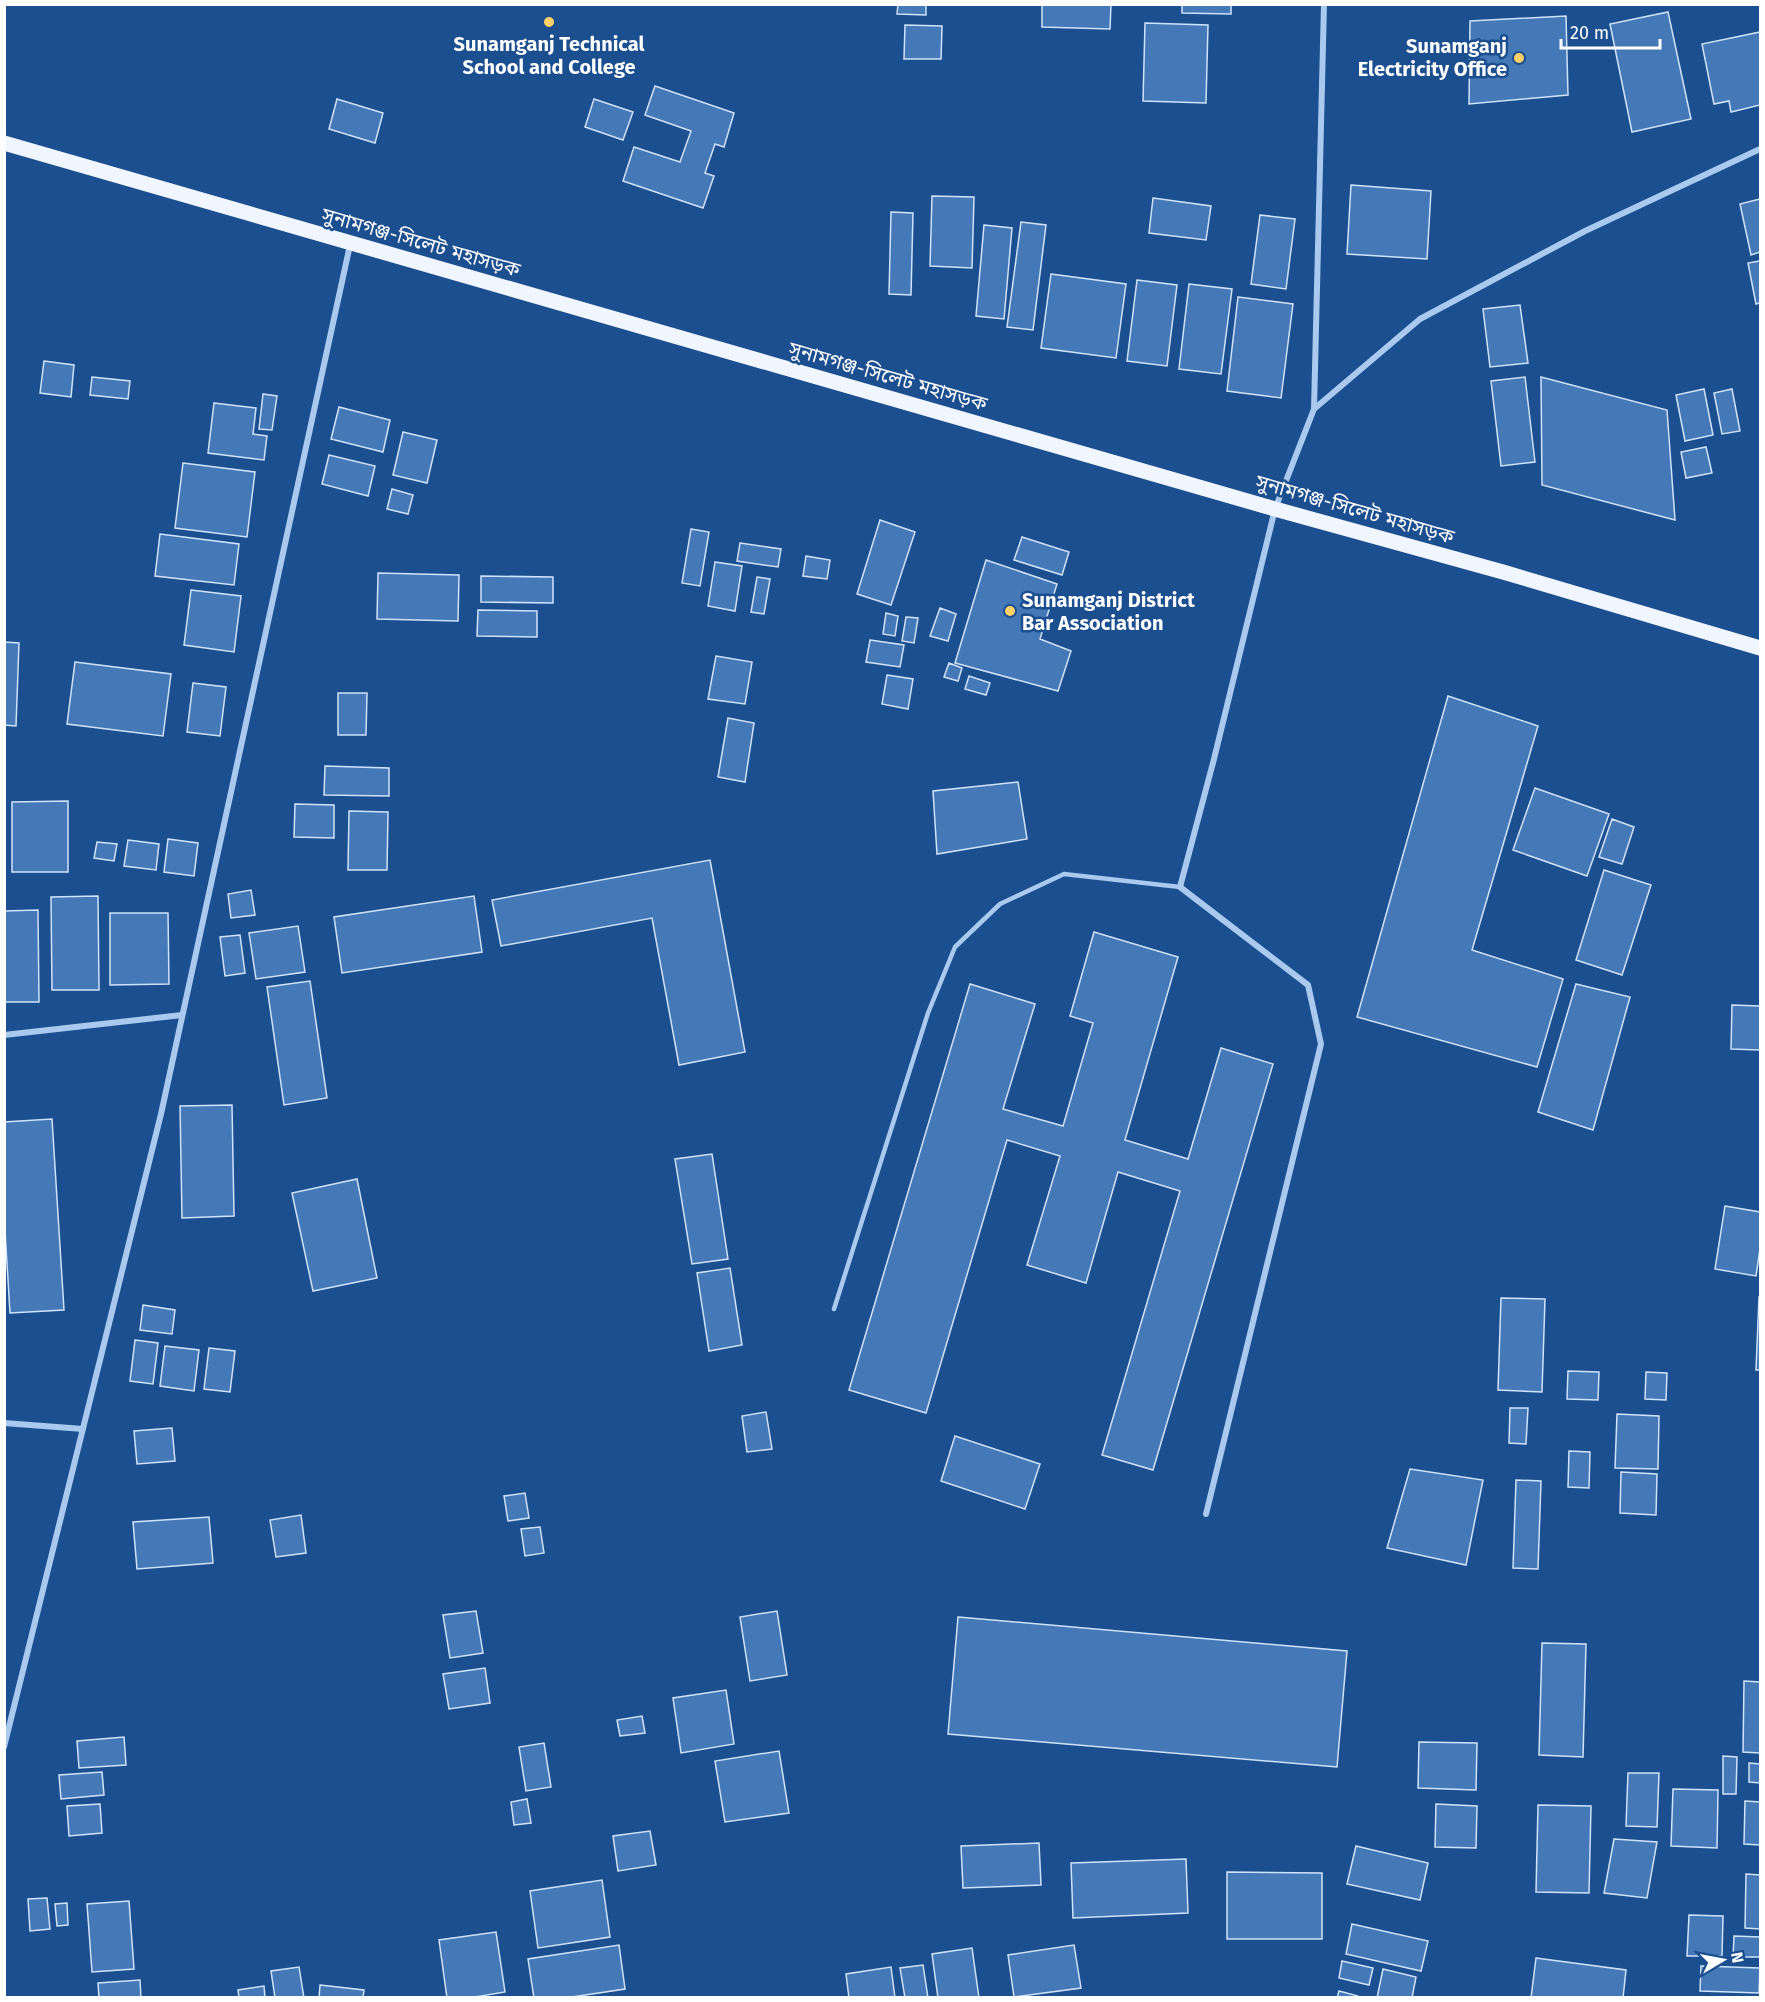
<svg xmlns="http://www.w3.org/2000/svg" width="1765" height="2002" font-family="'Fira Sans','Noto Sans Bengali',sans-serif">
<style>
.building{fill:#4478b7;stroke:#cfe3fa;stroke-width:1.5}
.lines{fill:none;stroke-linecap:round;stroke-linejoin:round}
.service{stroke:#a9c9ee;stroke-width:4.5}
.minor{stroke:#a9c9ee;stroke-width:6}
.primary{stroke:#f0f6ff;stroke-width:15}
.poi-dot{fill:#ffd166;stroke:#1b4f8f;stroke-width:2}
.labels{text-anchor:middle;dominant-baseline:central;stroke-width:5;stroke-linejoin:round;paint-order:stroke}
.poi-label{font-size:20px;font-weight:bold;fill:#fff;stroke:#1b4f8f}
.street-label{font-size:20px;fill:#fff;stroke:#1b4f8f}
</style>
<rect width="100%" height="100%" fill="#1b4f8f"/>
<path class="building" d="M898,4H926V15L897,14Z
M1042,4H1111L1110,29L1042,27Z
M1182,4H1231V14L1182,13Z
M1668,12L1691,119L1632,132L1610,24Z
M1566,16L1568,95L1469,104L1470,21Z
M1145,23L1208,25L1206,103L1143,101Z
M905,25L942,26L941,59H904Z
M1760,32V105L1731,112L1729,101L1714,104L1702,44Z
M655,86L734,113L724,147L715,144L705,173L714,176L703,208L623,181L634,147L680,162L691,131L645,115Z
M337,99L383,113L375,143L329,129Z
M594,99L633,112L623,140L585,127Z
M1351,185L1431,191L1427,259L1347,254Z
M932,196L974,197L972,268L930,266Z
M1153,198L1211,206L1206,240L1149,233Z
M1760,199V252L1751,255L1740,204Z
M891,212L913,213L911,295L889,294Z
M1260,215L1295,219L1286,289L1251,284Z
M1021,222L1046,225L1033,330L1007,327Z
M984,225L1012,228L1004,319L976,316Z
M1760,261V303L1756,304L1748,263Z
M1051,274L1126,284L1116,358L1041,348Z
M1137,280L1177,285L1167,366L1127,361Z
M1189,284L1232,289L1221,374L1179,369Z
M1238,297L1293,304L1281,398L1227,391Z
M1520,305L1528,363L1490,367L1483,309Z
M44,361L74,365L71,397L40,393Z
M92,377L130,381L128,399L90,395Z
M1525,377L1535,462L1501,466L1491,381Z
M1541,377L1667,410L1675,520L1542,485Z
M1704,389L1713,435L1685,441L1676,395Z
M1732,389L1740,431L1722,434L1714,393Z
M263,394L277,396L272,430L259,429Z
M214,403L256,408L253,434L267,436L264,460L208,453Z
M339,407L390,420L383,452L331,439Z
M403,432L437,440L427,483L393,475Z
M1706,447L1712,473L1686,478L1681,452Z
M329,455L375,466L368,496L322,484Z
M183,463L255,472L247,537L175,528Z
M392,489L413,495L408,514L387,509Z
M880,520L915,532L891,605L857,594Z
M691,529L709,532L700,586L682,583Z
M160,534L239,544L234,585L155,576Z
M1022,537L1069,552L1062,575L1014,560Z
M740,543L781,549L778,567L737,561Z
M806,556L830,560L827,579L803,576Z
M986,560L1057,584L1040,639L1071,651L1058,691L955,663Z
M715,562L742,566L735,611L708,606Z
M378,573L459,575L458,621L377,619Z
M481,576L553,577V603L481,602Z
M757,577L770,579L764,614L751,612Z
M191,590L241,596L234,652L184,645Z
M940,608L956,614L948,641L930,636Z
M478,610L537,611V637L477,636Z
M886,613L898,616L895,636L883,634Z
M906,617L918,618L914,643L902,641Z
M870,640L904,645L900,667L866,662Z
M4,642L19,643L16,726L4,725Z
M716,656L752,662L745,704L708,699Z
M75,662L171,674L163,736L67,724Z
M949,663L962,668L958,681L944,677Z
M887,675L913,679L908,709L882,704Z
M969,676L990,683L986,695L965,689Z
M193,683L226,687L220,736L187,732Z
M338,693H367L366,735H338Z
M1448,696L1538,726L1472,950L1563,979L1537,1067L1357,1017Z
M728,718L754,723L745,782L718,777Z
M325,766L389,768V796L324,795Z
M1018,782L1027,839L937,854L933,791Z
M1535,788L1609,814L1587,876L1513,850Z
M68,801V872H12V802Z
M295,804L334,805V838L294,837Z
M349,811L388,812L387,870H348Z
M1612,819L1634,827L1622,864L1599,857Z
M168,839L198,843L194,876L164,872Z
M128,840L159,844L156,870L124,866Z
M97,842L117,844L114,861L94,858Z
M710,860L745,1052L679,1065L652,918L501,946L492,900Z
M1604,870L1651,885L1622,975L1576,960Z
M251,890L255,915L231,918L228,894Z
M98,896L99,990H52L51,897Z
M474,896L482,952L342,973L334,917Z
M38,910L39,1002H4V911Z
M110,913H168L169,984L110,985Z
M298,926L305,972L256,979L249,933Z
M1094,932L1178,957L1125,1140L1188,1159L1221,1048L1273,1064L1153,1470L1102,1455L1180,1191L1118,1172L1086,1283L1027,1265L1060,1156L1007,1140L926,1413L849,1390L970,984L1035,1004L1003,1109L1063,1126L1093,1023L1070,1016Z
M240,935L245,973L225,976L220,937Z
M310,981L327,1098L284,1105L267,987Z
M1576,984L1630,997L1593,1130L1538,1112Z
M1732,1005L1760,1006V1050L1731,1049Z
M232,1105L234,1216L182,1218L180,1106Z
M52,1119L64,1310L10,1313L4,1214V1122Z
M712,1154L728,1259L692,1264L675,1159Z
M357,1179L377,1278L313,1291L292,1193Z
M1725,1206L1760,1212V1249L1756,1276L1715,1269Z
M730,1268L742,1345L709,1351L697,1273Z
M1759,1297H1760V1370H1756Z
M1501,1298L1545,1299L1542,1392L1498,1390Z
M143,1305L175,1310L172,1334L140,1330Z
M135,1340L158,1343L153,1384L130,1381Z
M165,1346L199,1350L194,1391L160,1386Z
M209,1348L235,1351L230,1392L204,1389Z
M1568,1371L1599,1372L1598,1400L1567,1399Z
M1646,1372L1667,1373L1666,1400L1645,1399Z
M1510,1408H1528L1526,1444L1509,1443Z
M766,1412L772,1449L747,1452L742,1416Z
M1617,1414L1659,1416L1658,1469L1615,1468Z
M172,1428L175,1461L137,1464L134,1431Z
M955,1436L1040,1464L1025,1509L941,1481Z
M1569,1451L1590,1452L1589,1488L1568,1487Z
M1410,1469L1483,1480L1466,1565L1387,1548Z
M1621,1472L1657,1474L1656,1515L1620,1513Z
M1516,1480L1541,1481L1538,1569L1513,1568Z
M525,1493L529,1518L508,1521L504,1496Z
M301,1515L306,1553L276,1557L270,1520Z
M209,1517L213,1563L137,1569L133,1522Z
M540,1527L544,1553L525,1556L521,1529Z
M476,1611L483,1653L450,1658L443,1615Z
M777,1611L787,1675L750,1681L740,1617Z
M958,1617L1347,1651L1337,1767L948,1734Z
M1542,1643L1586,1644L1583,1757L1539,1755Z
M485,1668L490,1703L449,1709L443,1674Z
M1744,1681L1760,1682V1753L1743,1752Z
M726,1690L734,1744L681,1753L673,1698Z
M642,1716L645,1733L620,1736L617,1720Z
M124,1737L126,1765L79,1768L77,1741Z
M1419,1742L1477,1743L1476,1790L1418,1788Z
M544,1743L551,1787L526,1791L519,1747Z
M779,1751L789,1813L725,1822L715,1761Z
M1723,1756L1737,1757L1736,1794H1723Z
M1749,1763L1760,1764V1783L1749,1782Z
M102,1772L104,1795L61,1799L59,1775Z
M1628,1773H1659L1657,1827L1626,1826Z
M1673,1789L1718,1790L1717,1848L1671,1846Z
M527,1799L531,1823L514,1825L511,1802Z
M1745,1801L1760,1802V1845L1744,1844Z
M100,1804L102,1833L69,1836L67,1806Z
M1436,1804L1477,1806L1476,1848L1435,1847Z
M1538,1805L1591,1806L1589,1893L1536,1892Z
M650,1831L656,1865L618,1871L613,1836Z
M1614,1839L1657,1842L1647,1898L1604,1893Z
M1039,1843L1041,1885L963,1888L961,1846Z
M1356,1846L1428,1863L1420,1900L1347,1884Z
M1186,1859L1188,1913L1073,1918L1071,1863Z
M1227,1872L1322,1873V1939H1227Z
M1746,1874L1760,1875V1929L1745,1928Z
M602,1880L610,1937L538,1948L530,1891Z
M47,1898L50,1929L30,1931L28,1899Z
M129,1901L134,1969L92,1972L87,1904Z
M67,1903L68,1925L57,1926L55,1904Z
M1689,1915L1723,1916L1722,1956H1687Z
M1352,1924L1428,1941L1421,1971L1346,1954Z
M496,1932L505,1992L469,1998H447L439,1940Z
M1734,1936L1760,1937V1957H1733Z
M619,1945L625,1989L565,1998H534L528,1959Z
M1074,1945L1081,1988L1014,1997L1008,1955Z
M972,1948L979,1998H938L932,1954Z
M1536,1958L1626,1970L1623,1998H1531Z
M1342,1961L1373,1968L1369,1985L1339,1978Z
M923,1965L928,1998H905L900,1968Z
M1701,1966L1760,1968L1759,1993L1700,1991Z
M299,1967L304,1998H275L271,1971Z
M891,1967L895,1998H849L846,1974Z
M1383,1969L1416,1977L1412,1998H1377Z
M140,1980L141,1998H99L98,1983Z
M320,1985L364,1990L363,1998H319Z
M264,1986L265,1998H239L238,1990Z
M1339,1991L1358,1996V1998H1337Z"/>
<g class="lines">
<path class="service" d="M834,1309L928,1013L955,947L1000,904L1064,874L1180,887"/>
<path class="minor" d="M1314,409L1324,4
M4,1035L182,1015
M4,1423L83,1429
M1206,1514L1321,1044L1308,985L1180,887L1214,759L1275,509L1314,409L1420,319L1585,231L1760,149
M4,1747L161,1114L350,245"/>
<path class="primary" d="M4,143L1275,509L1503,572L1760,648"/>
</g>
<g class="poi-dot">
<circle cx="549" cy="22" r="6"/>
<circle cx="1519" cy="58" r="6"/>
<circle cx="1010" cy="611" r="6"/>
</g>
<g class="labels">
<g class="poi-label">
<text x="549" y="44">Sunamganj Technical<tspan x="549" dy="23">School and College</tspan></text>
<text x="1507" y="46" text-anchor="end">Sunamganj<tspan x="1507" dy="23">Electricity Office</tspan></text>
<text x="1022" y="600" text-anchor="start">Sunamganj District<tspan x="1022" dy="23">Bar Association</tspan></text>
</g>
<g class="street-label">
<text transform="translate(421 242) rotate(16)">সুনামগঞ্জ-সিলেট মহাসড়ক</text>
<text transform="translate(888 376) rotate(16)">সুনামগঞ্জ-সিলেট মহাসড়ক</text>
<text transform="translate(1355 509) rotate(16)">সুনামগঞ্জ-সিলেট মহাসড়ক</text>
</g>
</g>
<rect width="1765" height="2002" fill="none" stroke="#ffffff" stroke-width="12"/>
<g transform="translate(1723 1960) rotate(80)" stroke="#1b4f8f" stroke-width="4.5" paint-order="stroke">
<path d="M0-4.5L10 22L0 15L-10 22Z" fill="#ffffff"/>
<text y="-9" font-size="16" font-weight="bold" text-anchor="middle" fill="#ffffff">N</text>
</g>
<path d="M1561 39v9h99v-9" fill="none" stroke="#ffffff" stroke-width="3"/>
<text x="1570" y="39" font-size="18" fill="#ffffff" stroke="#1b4f8f" stroke-width="4.5" paint-order="stroke">20 m</text>
</svg>
